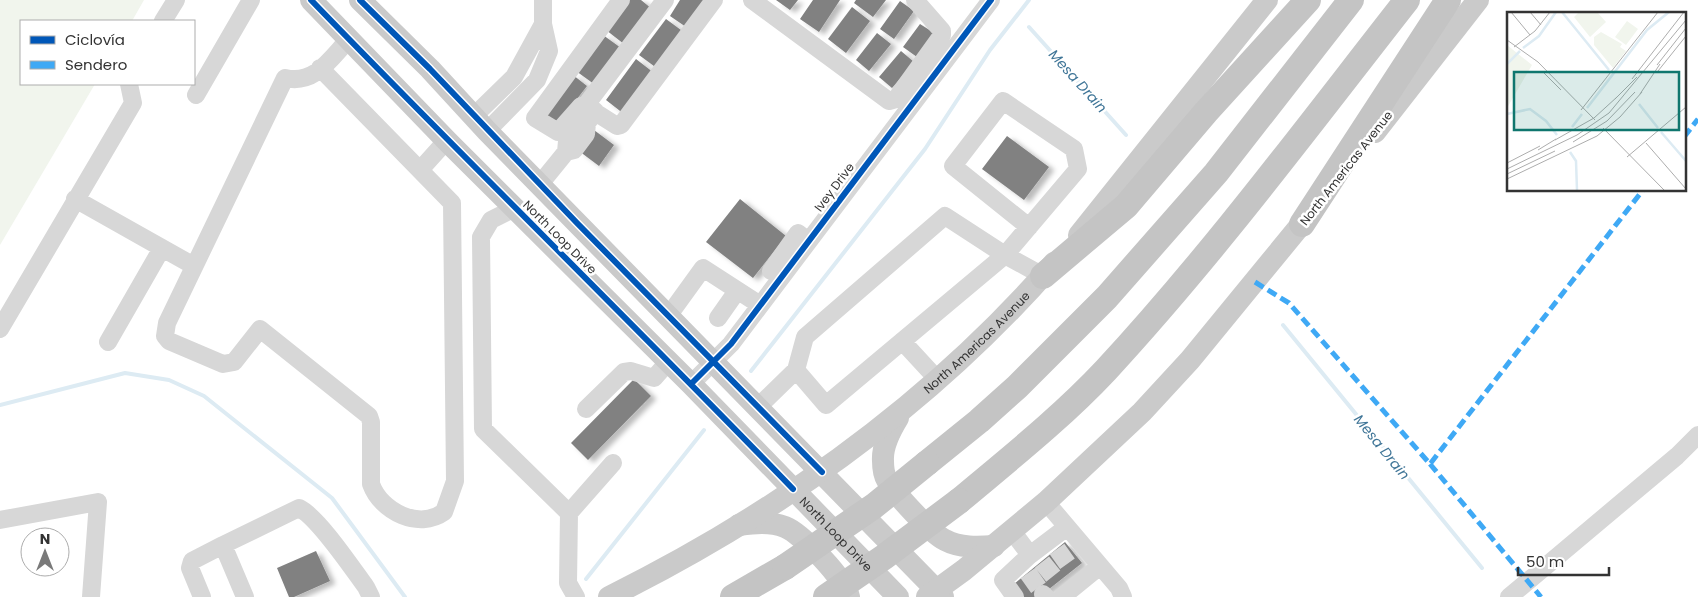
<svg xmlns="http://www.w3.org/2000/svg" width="1698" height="597" font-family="Poppins,sans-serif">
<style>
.green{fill:#f1f5ed}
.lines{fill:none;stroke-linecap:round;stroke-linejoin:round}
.stream{stroke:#ddebf3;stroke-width:4}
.building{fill:#818181;filter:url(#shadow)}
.minor-tunnel{stroke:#d6d6d6;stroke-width:18;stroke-dasharray:18 9;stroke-linecap:butt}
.minor{stroke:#d7d7d7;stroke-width:18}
.major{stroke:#cacaca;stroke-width:22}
.highway{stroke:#c4c4c4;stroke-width:26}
.highway-bridge{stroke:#c4c4c4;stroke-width:26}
.quiet{stroke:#3fa9f5;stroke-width:5;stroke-dasharray:10 5;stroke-linecap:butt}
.cycleway-casing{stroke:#fff;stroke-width:9}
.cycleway{stroke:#0057b8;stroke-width:6}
.labels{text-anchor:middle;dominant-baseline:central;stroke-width:5;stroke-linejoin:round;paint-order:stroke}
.street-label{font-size:12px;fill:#333;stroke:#fff}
.water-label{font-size:14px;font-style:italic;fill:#3f7597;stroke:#fff}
.inset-river{fill:none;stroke:#ddebf3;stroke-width:2.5}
.inset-road{fill:none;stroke:#adadad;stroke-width:1}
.view{fill:#0f766e;fill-opacity:0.15;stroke:#0f766e;stroke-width:2.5}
.inset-edge{fill:none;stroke:#333;stroke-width:2.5}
</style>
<defs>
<filter id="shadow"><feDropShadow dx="5.5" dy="3" stdDeviation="2.5" flood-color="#0004"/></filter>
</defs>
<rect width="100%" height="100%" fill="#fff"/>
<path class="green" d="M0,0H144L132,21H21V84H95L0,245Z"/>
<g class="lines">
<path class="stream" d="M1029,27L1126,135
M1283,325L1482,568
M751,371L925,149L990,50L1029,0
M0,405L125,373L169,380L204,396L332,498L405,597
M586,579L704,430"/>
</g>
<path class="building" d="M629,0H641L652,9L624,44L606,30Z
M680,0H708L689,29L670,16Z
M776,0H798L790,10Z
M813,0H840L819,32L800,19Z
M856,0H886L873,17L854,3Z
M900,1L914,11L894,39L880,29Z
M852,7L870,21L846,53L828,39Z
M666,19L685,33L658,69L639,55Z
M920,24L934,33L917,57L903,47Z
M877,33L891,44L869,71L856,60Z
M603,35L621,48L594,84L576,71Z
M901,51L914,62L892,88L879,77Z
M636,59L654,73L624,114L606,100Z
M573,75L587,86L556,126L542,115Z
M594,130L614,145L599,166L579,151Z
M1007,136L1049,167L1024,200L982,169Z
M740,199L786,236L753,278L706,242Z
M634,379L651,396L588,460L571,443Z
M1065,542L1082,563L1039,597H1024L1014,584Z
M316,551L330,581L294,597H289L277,568Z"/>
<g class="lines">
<path class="minor-tunnel" d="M1057,549L1072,570
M1042,562L1058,582
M1028,573L1043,594"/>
<path class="minor" d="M543,0V24
M752,0L889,101L896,99L942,35V31L915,0
M163,21L176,0
M320,68L452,203L455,481L444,512C419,530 381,512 371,484V422L369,416L260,329L234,362L223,364L169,341L165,336L167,323L285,78C315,85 330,59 349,39
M196,95L251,0
M586,105L581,106L558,132L535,118L621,0
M595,111L586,105L665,0
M474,116L514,77L543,24L549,51L537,80L487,131
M587,123L595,112L617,126L621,125L714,0
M420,170L447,140
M540,184L566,152L567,141L578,128L587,123L586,134L574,150L566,152
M75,199L194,266
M515,208L491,220L481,237L483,429L569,513
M1029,227L953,166L1003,101L1074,149L1078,169L1005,255L1043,276
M771,271L798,233L808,241
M669,315L703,268L760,305
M718,318L737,291
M0,329L133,103L129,84
M902,341L938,380
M108,342L162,248
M691,384L731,344L991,0
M758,407L796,370L826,405L1005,255L945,216L805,337L796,370
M586,409L624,372L631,371L654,378L669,361
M1046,502L1119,588L1123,597
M0,520L98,502L91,597
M1012,531L1030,555L1003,580L1015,597
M1030,555L1067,527
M1043,594L1046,597
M202,597L190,568L192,561L223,545
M245,597L223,545L299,508C318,517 352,568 366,587L371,597
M576,597L568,583L569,513L613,463
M1062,597L1100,566
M1509,597L1677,456L1698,435"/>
<g class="major">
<path id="s1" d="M311,0L448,142L691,384L898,597"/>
<path d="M360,0L430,69L487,131L943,597"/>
<path d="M1375,132L1478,0"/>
<path d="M1079,235L1267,0"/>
<path d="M898,418C890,431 882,446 883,461C883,467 884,475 887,480C894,493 932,534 945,540C960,548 978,547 994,546"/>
<path d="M739,525C754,523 770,521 785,527C801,533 846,580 849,597"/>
<path id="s2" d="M609,597C776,514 931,404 1054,263"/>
<path d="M927,597L964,570L1046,502L1142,412L1190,360L1313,210"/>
</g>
<path class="highway" d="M1302,224L1448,0
M1043,276L1126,206L1206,112L1308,0
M927,463L979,421L1017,387L1107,297L1216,173L1351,0
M959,501C1009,459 1061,418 1106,370C1214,253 1309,125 1407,0
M733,597L785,567"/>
<path class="highway-bridge" d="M785,567L874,506L927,463
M826,597L884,557L959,501"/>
<path class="quiet" d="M1684,137L1698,119
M1255,282L1289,303L1430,464L1643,190
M1430,464L1541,597"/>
<defs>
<path id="cycleway" d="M311,0C470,165 634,324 793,489
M360,0L430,69L577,223L822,472
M691,384L731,344L991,0"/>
</defs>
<use href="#cycleway" class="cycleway-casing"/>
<use href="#cycleway" class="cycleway"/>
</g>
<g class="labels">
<g class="street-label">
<text transform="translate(1346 168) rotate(-52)">North Americas Avenue</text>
<text transform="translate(834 187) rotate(-53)">Ivey Drive</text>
<text transform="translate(560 237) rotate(45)">North Loop Drive</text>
<text stroke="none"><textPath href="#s2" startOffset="449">North Americas Avenue</textPath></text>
<text stroke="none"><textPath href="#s1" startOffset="749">North Loop Drive</textPath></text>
</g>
<g class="water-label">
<text transform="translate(1078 81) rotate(48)">Mesa Drain</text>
<text transform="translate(1382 447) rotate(51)">Mesa Drain</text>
</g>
</g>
<g transform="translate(1507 12)">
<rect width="179" height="179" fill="#fff"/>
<path d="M72,0L91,1L99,10L83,25L67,5ZM120,9L131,17L119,33L108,25ZM94,20L115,32L113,35L119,39L106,56L87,33V25ZM0,33L25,53L0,96Z" fill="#f1f5ed"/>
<path class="inset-river" d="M55,0L102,58M16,36L32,24L49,0M0,52L13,39M132,92L151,116M80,96L140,18L162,0M0,102L23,97L39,109L50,123M65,115L75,102M154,120L179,149M63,140L69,149L70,178"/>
<path class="inset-road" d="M4,0L23,23M23,0L34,13M0,28L31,50L88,108M7,35L28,19L43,0M150,53L179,16M151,59L179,24M37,61L54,78M125,67L177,0M133,82L153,52M108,87L130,65M74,98L151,0M96,116L157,178M48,128L87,106L110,85M66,130L100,109L128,80M139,131L179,177M31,138L49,127M120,145L179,95M0,151L33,134M0,157L70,123L102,101L179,8M0,162L48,139M0,167L90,124L113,105L135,80"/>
<path class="view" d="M7,60H172V118H7Z"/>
<rect width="179" height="179" class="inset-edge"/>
</g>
<rect x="20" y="20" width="175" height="65" fill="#ffffff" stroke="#adadad"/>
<rect x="30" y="36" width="25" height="8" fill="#0057b8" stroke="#adadad"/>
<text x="65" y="45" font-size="15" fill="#333333">Ciclovía</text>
<rect x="30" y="61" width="25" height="8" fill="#3fa9f5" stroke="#adadad"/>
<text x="65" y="70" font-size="15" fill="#333333">Sendero</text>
<g transform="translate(45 552)"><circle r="24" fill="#ffffff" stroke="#adadad"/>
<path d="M0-4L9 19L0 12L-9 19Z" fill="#7a7a7a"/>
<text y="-8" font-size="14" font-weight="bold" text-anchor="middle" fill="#333333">N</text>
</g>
<path d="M1518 567v8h91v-8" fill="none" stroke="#333333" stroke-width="2.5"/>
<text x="1526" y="567" font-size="15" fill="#333333" stroke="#ffffff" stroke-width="4" paint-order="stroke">50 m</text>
</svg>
